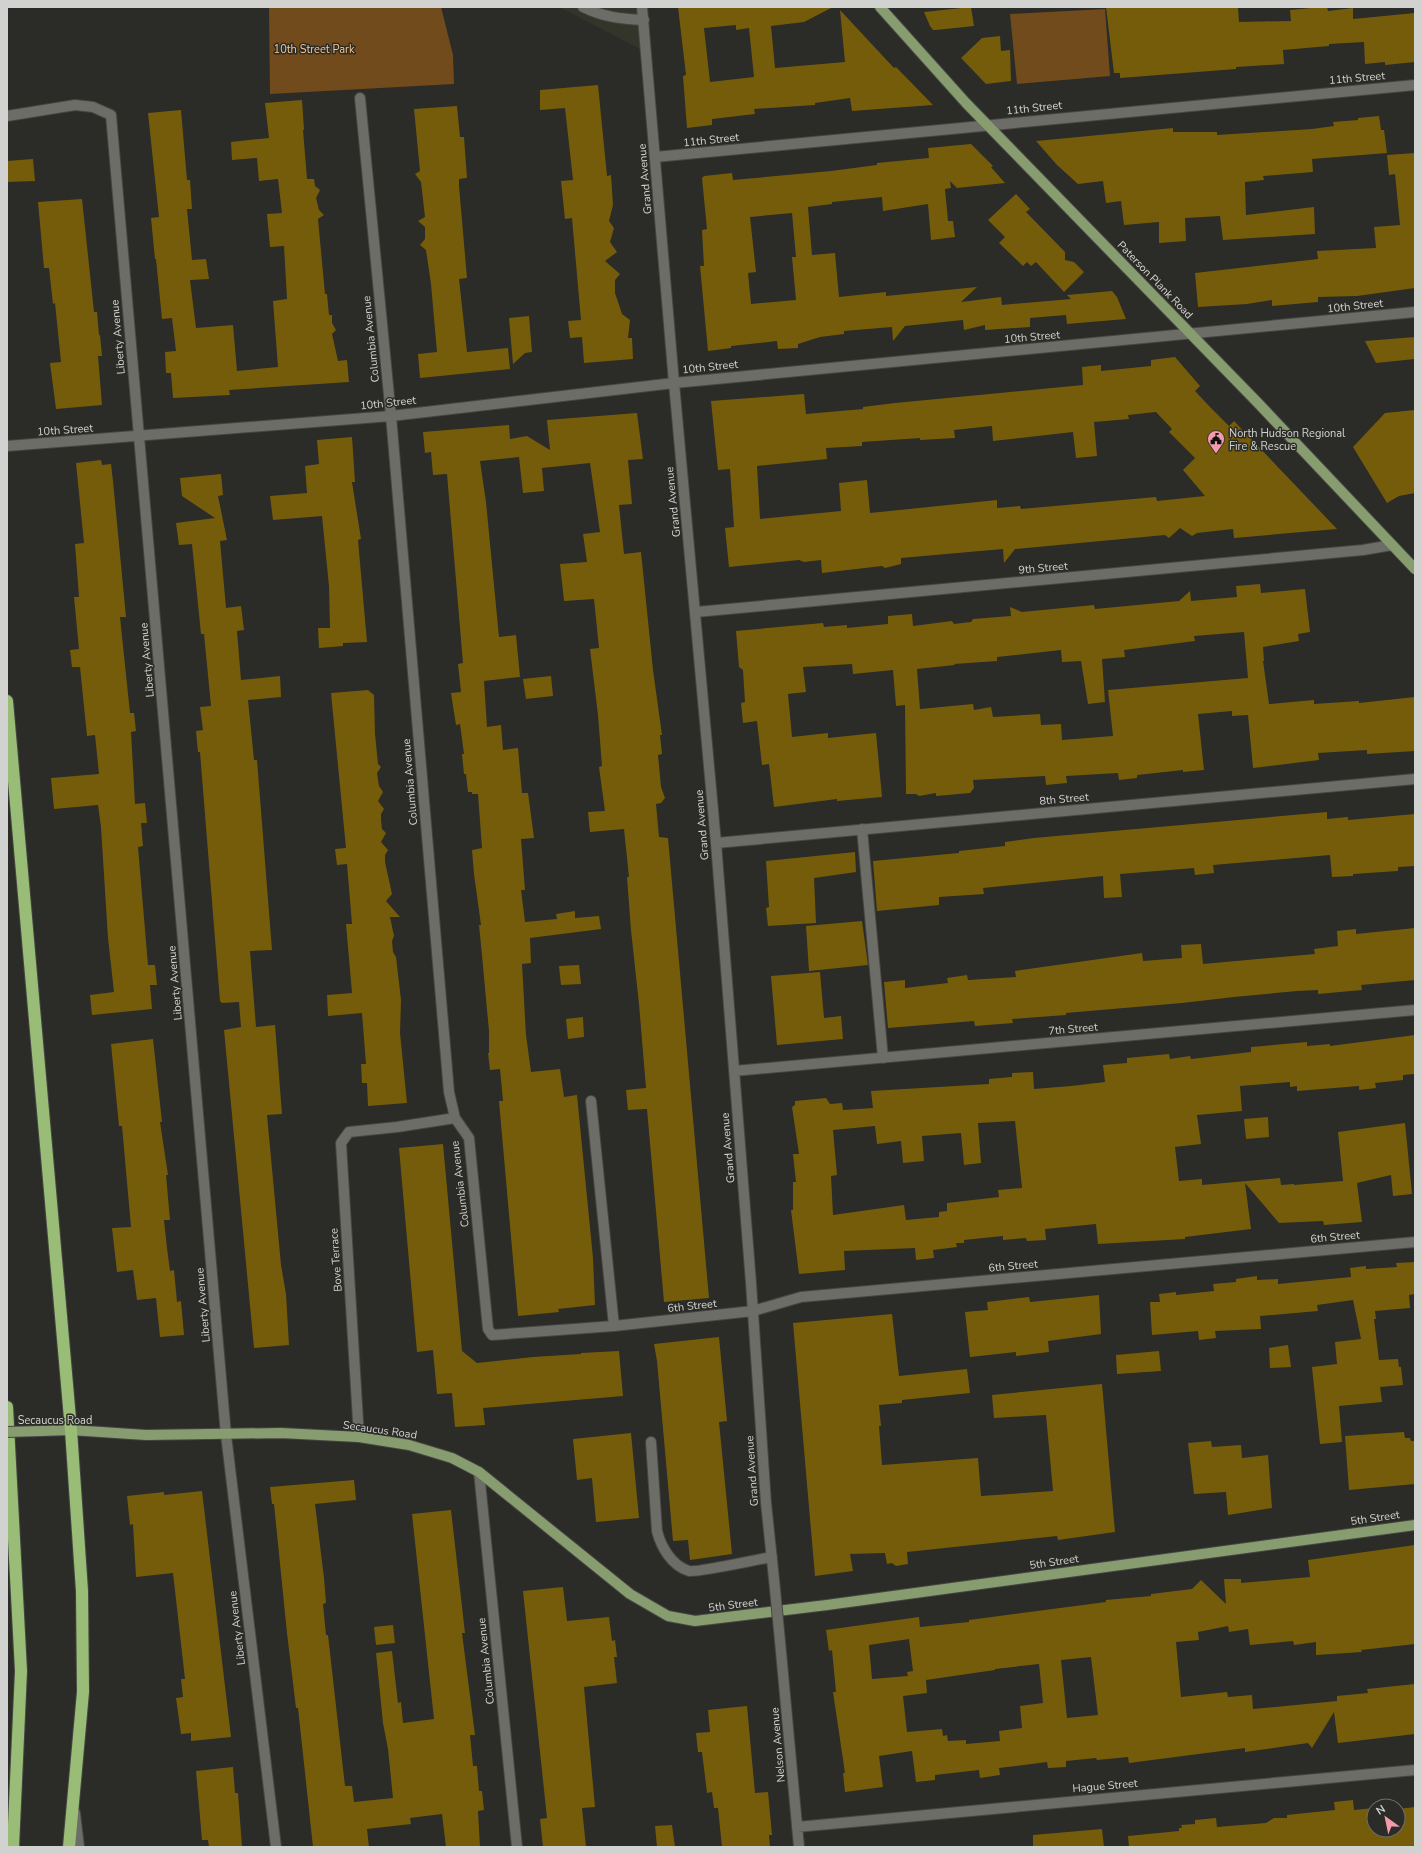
<svg xmlns="http://www.w3.org/2000/svg" width="1422" height="1854" font-family="'Nunito Sans',sans-serif">
<style>
.built{fill:#34352a}
.green{fill:#714b1b}
.building{fill:#755c0b;fill-rule:evenodd}
.lines{fill:none;stroke-linecap:round;stroke-linejoin:round}
.minor-casing{stroke:#454642;stroke-width:12}
.major-casing{stroke:#454642;stroke-width:12}
.highway-casing{stroke:#454642;stroke-width:14}
.minor{stroke:#6d6d68;stroke-width:10}
.major{stroke:#879d70;stroke-width:10}
.highway{stroke:#99bd76;stroke-width:12}
.minor-bridge-casing{stroke:#454642;stroke-width:12;stroke-linecap:butt}
.major-bridge-casing{stroke:#454642;stroke-width:12;stroke-linecap:butt}
.minor-bridge{stroke:#6d6d68;stroke-width:10}
.major-bridge{stroke:#879d70;stroke-width:10}
.labels{text-anchor:middle;dominant-baseline:central;stroke-width:3;stroke-linejoin:round;paint-order:stroke}
.park-label{font-size:11px;fill:#f8c691;stroke:#2b2b27}
.street-label{font-size:11px;fill:#d2d3d0;stroke:#2b2b27}
.poi-label{font-size:11px;fill:#d2d3d0;stroke:#2b2b27;text-anchor:start}
</style>
<rect width="100%" height="100%" fill="#2b2b27"/>
<path class="built" d="M559,7H644L646,52Z"/>
<path class="green" d="M269,7H441L453,55L454,84L270,94Z
M1105,9L1110,76L1017,84L1010,14Z"/>
<path class="building" d="M678,7H833L804,22L771,26L775,68L845,62L840,10L894,68L896,67L933,105L852,111L850,98L815,103V105L754,109L755,114L712,119V125L687,128L683,76L686,75ZM736,25V30L749,28L754,77L710,82L704,28Z
M971,7L974,26L936,30H933L930,26L924,12Z
M1106,7H1238L1239,22L1291,21L1290,10L1322,7H1327L1328,11L1353,8V19L1415,13V62L1385,65V62L1365,64L1364,42L1329,44V46L1283,50L1284,64L1236,67V69L1120,78V73H1114Z
M1000,36L1001,51L1010,50L1011,81L986,84L961,58L982,38Z
M598,85L607,176L611,175L613,205L609,221L614,228L610,242L617,252L605,261L620,274L615,280V293L622,314L630,320L628,338H632L633,359L584,363L582,337L570,338L568,321L581,320L572,218L565,219L561,181L573,180L565,108L540,110V90Z
M302,100L304,130H303L307,179H314L315,186L320,190L316,198L319,210L324,215L318,219L325,294H327L329,315H332V323L336,330L332,334L338,361L347,360L349,382L229,390L230,395L173,398L171,373H166L165,352L176,351L172,318L162,319L156,259H155L151,218L159,217L148,113L181,110L187,180H190L192,209H187L192,260L206,259L209,279L190,280L196,328L233,325L237,371L278,367L273,301L287,299L284,246L270,247L267,214L282,213L278,179L259,181L257,158L232,160L231,142L269,138L265,103Z
M457,106L460,137H464L467,178L459,179V186L467,278L459,279L467,352L508,348L510,369L420,378L418,354L437,352L431,284L426,250L420,245L425,239V227L418,221L425,217L421,182L415,174L420,171L414,109Z
M1379,116L1381,130H1384L1387,153L1312,159L1313,172L1263,176L1264,180L1245,182L1246,215L1314,207L1315,234L1223,240L1220,216L1185,218L1186,241L1159,243V222L1124,225L1121,201L1106,203L1103,181L1078,184L1057,165L1036,141L1173,128V132H1217V135L1312,129L1334,126L1333,122L1358,120V118Z
M971,144L993,166L991,167L1005,183L957,188L950,181L951,188L945,189L948,221H953L955,237L931,240L928,204L883,211L882,197L832,202V204L808,207L812,255L835,253L839,297L886,292V296L977,287L961,302L1001,297L1002,305L1071,299L1067,295L1112,291L1117,297L1126,319L1067,324L1066,315L1030,318V327L985,330V325L964,330L963,320L905,326L893,341L892,327L844,331V334L820,337L798,344V348L778,349L777,341L731,346V348L708,351L700,266H704L702,230L707,229L702,178L704,176L732,173L733,180L831,171L877,165V163L929,158L928,148ZM792,213L796,257H792L796,300L751,304L748,273L756,272L750,217Z
M1415,153V288L1357,296L1318,297V302L1272,306V300L1247,304L1198,307L1195,273L1318,259L1317,251L1376,248L1374,227L1400,225L1395,174L1389,175L1387,155Z
M33,159L35,181L7,182V161Z
M1016,194L1030,209L1026,212L1065,252V260L1074,262L1084,272L1064,292L1036,262L1031,266L1027,262L1023,266L999,243L1005,237L988,220Z
M82,199L94,312H97L99,335H100L102,356H98L102,405L56,409L50,363L61,362L55,303L53,304L49,268H44L38,202Z
M529,316L532,352L525,353L513,364L509,318Z
M1415,337V359L1376,363L1365,341Z
M1175,357L1200,386L1195,391L1210,407L1229,426L1234,421L1337,529L1234,538L1233,529L1197,533L1192,536L1180,528L1169,538L1165,535L1015,549L1004,563L1003,549L901,558V564L885,568L882,566L822,573L821,560L804,562L799,560L729,567L725,528L734,527L730,469L718,470L711,401L804,394L806,414L863,409V407L895,403L1083,385L1082,367L1101,365V371L1151,366V360ZM1156,412L1172,429L1169,432L1195,458L1183,470L1205,496L1157,501L1156,497L1021,509L1020,506L997,508V500L870,513L867,480L839,483L841,511L760,519L757,466L827,459L826,448L862,446V442L920,438V440L955,438L954,430L992,426L993,441L1073,432L1076,458L1097,456L1094,422L1129,419L1128,415Z
M1415,410V493L1399,496L1387,503L1353,447L1385,413Z
M637,413L643,459L628,460L632,504L619,505L624,554L641,552L653,670L662,735H660L662,754L658,755L661,787L665,798L661,803L656,804L659,837L668,838L709,1298L664,1302L647,1109L628,1110L626,1090L646,1088L639,1004L631,930L627,877H629L624,829L590,832L588,812L605,811L599,767L602,766L598,715L590,649L599,648L594,599L564,601L560,564L587,562L583,534L600,532L590,463L542,468L544,491L523,493L519,457L480,461L486,502L499,637L516,635L520,677L484,681L487,727L501,725L503,750L518,748L522,793H528L534,838L521,839L525,890H521L525,922L557,919L556,914L575,911V918L599,916L601,929L530,938L531,963L522,964L526,1035L531,1072L560,1069L564,1097L577,1095L593,1258L595,1305L558,1309L559,1312L518,1316L499,1101H503L500,1069L490,1070L488,1053H489V1031L486,999L482,955L479,925H481L474,874L472,850L482,848L478,794H472V792H468L466,774H464L462,754H464L460,724L456,725L451,693L461,692L458,664L463,663L447,474L433,475L431,452L425,453L423,432L509,425L510,439L527,436L550,450L547,420Z
M352,437L355,482H352L361,539L358,540L367,642L343,643V646L319,648L318,628H330L329,586L322,516L273,520L270,496L307,493L305,466L319,464L317,440Z
M101,460L102,465L111,464L113,481L126,617H120L130,713H134L136,731L131,732L135,804L145,803L147,823H141L143,846L138,847L148,965H155L157,985H150L152,1009L92,1015L90,995L114,992L108,938L101,827L98,805L54,809L51,778L99,774L95,735L87,736L80,667H72L70,650L79,649L74,597H79L75,544L84,543L76,463Z
M221,474L223,495L218,496L227,540L220,541L226,608L241,606L244,630L237,631L241,680L280,676L281,697L248,700L254,760H257L272,950L250,951L256,1027L275,1025L282,1114L267,1115L281,1265L286,1294L289,1345L254,1348L224,1030L241,1027L239,1002L222,1003L220,1001L200,752H198L196,731L203,730L200,707L211,706L204,634H201L192,544L179,545L176,523L215,518L182,496L180,478Z
M1260,584L1261,593L1305,589L1310,632L1298,634L1299,641L1263,647L1264,661H1263L1269,704L1314,700V704L1359,701V703L1415,697V751L1367,754V750L1318,753L1319,760L1253,768L1248,715L1232,716V711L1198,714L1204,770L1183,772V770L1137,775V778L1119,780L1118,773L1066,776L1067,783L1046,785L1045,776L973,780L974,788L970,793L936,796V793L919,796L916,794H906L905,705L896,706L893,670L853,674L852,664L803,667L806,692L788,694L792,737L828,733V738L876,733L882,797L837,801V799L774,807L769,764L762,765L757,721L743,723L741,703L745,702L743,670L739,667L736,631L823,623L824,627L847,625V628L888,624V616L912,614L913,626L952,621L954,624L971,622L973,619L1011,616L1010,607L1022,612L1094,605L1095,609L1179,601L1190,591L1191,601L1237,597L1236,586ZM1244,632L1248,678L1108,690L1113,736L1062,740L1061,724L1041,725L1040,714L993,717L991,707L974,710L973,704L920,709L917,669L955,665L954,664L997,661V657L1061,650L1062,662L1081,661L1088,704L1105,702L1102,659L1125,657L1124,650L1195,641L1194,636Z
M551,676L553,696L526,699L523,679Z
M368,690L374,695L375,734L378,764L381,767L377,773L378,780L379,786L383,792L378,801L384,809L381,814V820L382,829L386,833L381,842L388,850L385,855V862L392,894L386,901L400,917H390L394,936L392,941L393,952L396,957L401,1000L400,1033L407,1103L368,1106L367,1083H362L361,1064H366L362,1013L328,1016L327,995L352,993L346,924H352L347,864L337,865L335,849L346,848L331,693Z
M1327,812V819L1348,817V820L1415,814V866L1398,867V871L1353,874V876L1332,877L1330,855L1307,857L1213,865L1214,873L1195,875L1194,868L1120,874L1122,897L1104,898L1103,876L983,888L984,894L939,897V905L877,911L873,861L959,853V851L1005,846V842L1034,838Z
M855,852L856,872L814,878L816,923L768,926L766,908L769,907L766,861Z
M862,921L868,965L809,971L806,926Z
M1415,928V980L1361,985L1362,990L1318,994V990L1297,991L1234,997L1182,1003L1066,1013V1015L1012,1019L1013,1023L975,1026L974,1021L888,1028L884,982L905,980V988L948,983L947,978L967,975L968,980L1016,977L1015,971L1142,953L1143,961L1182,958L1181,945L1201,944L1203,964L1315,954L1314,949L1338,946L1337,931L1356,929V934Z
M579,965L581,984L561,985L559,966Z
M820,972L824,1018L841,1016L843,1039L777,1045L771,976Z
M583,1017L584,1037L568,1039L566,1019Z
M1415,1035V1074L1403,1075V1080L1375,1083L1376,1088L1359,1090V1086L1297,1091V1086L1290,1087V1082L1240,1086L1242,1111L1197,1115L1201,1144L1175,1147L1179,1181L1202,1179V1185L1280,1178L1281,1185L1294,1184V1185L1343,1181L1338,1132L1405,1123L1412,1194L1393,1196L1391,1175L1357,1183L1362,1222L1324,1225L1323,1221L1279,1223L1245,1183L1251,1229L1185,1237V1239L1098,1244L1096,1224L1045,1229L1046,1240L1027,1241L1026,1238L1003,1240V1236L964,1240V1243H956L957,1247L933,1250L934,1258L916,1260L915,1248L844,1251L845,1270L799,1274L791,1210H793V1182H796L793,1154H799L792,1107L795,1105V1101L826,1098L830,1104L842,1103L843,1110L873,1108L871,1091L989,1084V1079L1012,1077V1073L1033,1072L1034,1089L1071,1086L1105,1082L1103,1065L1127,1063V1058L1169,1054L1170,1059L1190,1056L1191,1059L1251,1052V1047L1307,1042V1046L1330,1044V1046ZM1015,1121L1022,1188L998,1190L999,1197L947,1203V1211L939,1212V1217L906,1220L904,1205L833,1215L831,1176L837,1175L833,1130L875,1126L877,1144L901,1141L903,1163L924,1161L922,1136L961,1133L964,1165L981,1163L978,1123Z
M153,1039L162,1122H160L168,1175H166L170,1220H164L167,1248L170,1271L174,1270L177,1302L181,1301L184,1335L160,1337L156,1298L137,1300L133,1270L117,1272L112,1228L131,1227L122,1126H119L111,1044Z
M1268,1117L1269,1137L1246,1139L1244,1119Z
M443,1144L462,1351L477,1363L533,1357L581,1354V1353L619,1351L623,1396L483,1408L485,1425L455,1427L452,1393L437,1394L433,1350L417,1352L399,1148Z
M1415,1262V1294L1409,1295L1410,1308L1375,1311L1376,1319H1374L1379,1360L1398,1359L1399,1367H1401L1403,1385L1380,1387L1382,1402L1339,1406L1342,1442L1320,1444L1312,1367L1337,1364L1335,1342L1361,1339L1353,1300L1317,1305L1318,1311L1260,1316L1261,1329L1215,1331L1216,1338L1199,1340L1198,1331L1152,1335L1150,1302H1160L1159,1294L1176,1292V1295L1214,1291L1213,1284L1236,1282V1279L1257,1276V1280L1278,1279V1284L1351,1277L1350,1268L1366,1266V1269L1397,1267L1396,1263Z
M1099,1295L1101,1334L1048,1341L1049,1352L1016,1356V1352L970,1357L965,1312L988,1310L987,1302L1029,1297L1030,1302Z
M892,1314L899,1376L967,1369L970,1393L902,1400V1403L879,1405L881,1426H879L882,1465L978,1458L981,1496L1053,1491L1046,1415L994,1418L992,1395L1102,1384L1115,1532L1058,1540L1057,1536L907,1552L908,1564L896,1566L892,1563L887,1564L885,1553L850,1554L853,1571L815,1576L793,1323Z
M719,1337L727,1421L719,1422L732,1554L690,1560L688,1540L673,1541L657,1361L654,1344Z
M1288,1345L1291,1367L1270,1368L1269,1348Z
M1159,1351L1161,1371L1117,1374L1116,1355Z
M1404,1432L1405,1438H1410L1411,1441H1415V1484L1349,1490L1345,1436Z
M631,1433L639,1518L596,1522L592,1478L577,1480L573,1439Z
M1211,1441L1212,1447L1241,1445L1242,1458L1268,1455L1272,1508L1228,1515L1226,1492L1194,1494L1188,1443Z
M354,1480L356,1500L315,1504L324,1578L326,1603L323,1604L326,1635H328L345,1786H352L354,1802L393,1798L388,1749L383,1723L376,1653L392,1651L398,1703L401,1702L403,1723L434,1719L412,1514L451,1510L465,1633H462L475,1735H470L473,1766H477L479,1791H482L484,1810L478,1811L480,1847H446L442,1814L410,1818L411,1824L367,1829L369,1847H313L298,1708H296L287,1633L274,1504H272L270,1487Z
M202,1491L231,1737L191,1741V1733L181,1734L176,1698L183,1697L181,1679H185L173,1573L136,1577L133,1524L130,1525L127,1496L164,1492V1495Z
M1415,1545V1644L1361,1650L1362,1652L1316,1655V1642L1294,1645L1293,1641L1250,1645L1248,1629L1229,1632L1228,1626L1198,1632L1199,1640L1176,1642L1181,1697L1227,1692L1228,1697L1252,1695L1253,1709L1337,1701V1696L1368,1693L1367,1689L1415,1684V1734L1338,1743L1334,1712L1312,1748L1308,1743L1245,1752V1748L1129,1763L1128,1757L1097,1760L1096,1758L1066,1761V1767L1048,1768L1047,1762L999,1768L1000,1775L980,1778L979,1770L935,1775V1780L916,1782L912,1751L879,1756L883,1787L845,1792L843,1773H845L833,1692H836L832,1650L829,1651L826,1630L919,1617L920,1627L969,1622V1620L1106,1602V1600L1151,1596V1594L1192,1589L1201,1580L1226,1604L1224,1579H1241V1583L1310,1577L1308,1560ZM909,1639L913,1671L907,1672L908,1676L872,1679L869,1645ZM1091,1657L1098,1715L1067,1718L1061,1660ZM1039,1664L1043,1703L1020,1706L1022,1728L999,1731L1000,1741L966,1744V1740L948,1741L947,1735L943,1736L942,1729L907,1732L903,1696L927,1693L926,1680L995,1670V1669Z
M563,1587L567,1621L609,1617L612,1641L615,1640L617,1657H614L617,1683L584,1687L595,1807L582,1808L586,1847H543L540,1819L547,1818L523,1591Z
M393,1625L395,1643L376,1645L374,1627Z
M747,1706L755,1793L768,1792L772,1835H769L770,1847H722L718,1808H714L712,1792L707,1793L702,1752H698L696,1733L710,1732L708,1710Z
M233,1767L235,1793H238L242,1847H209L208,1840H202L196,1771Z
M1353,1800L1354,1810L1374,1808V1830H1398V1809L1415,1807V1847H1129L1128,1836L1179,1831V1828H1182L1181,1825L1195,1824V1820L1216,1818L1217,1827L1266,1823L1274,1818H1287V1815L1335,1810L1334,1802Z
M672,1825L675,1847H657L655,1826Z
M1102,1829L1104,1847H1033V1835Z"/>
<g class="lines">
<defs>
<path id="minor" d="M583,7C603,17 621,19 644,20
M642,7L674,383L716,843L751,1283L766,1503L774,1579
M360,98L391,416L449,1092L455,1118L469,1138L488,1329L492,1335L614,1326L753,1311L801,1297L1415,1242
M7,116L75,105L93,107L111,115L226,1435L276,1847
M655,157L1415,85
M7,446L391,416L674,383L1415,312
M696,612L1363,550L1392,545
M862,829L883,1058
M716,843L1415,779
M734,1071L1415,1010
M591,1101L614,1326
M359,1437L341,1143L349,1132L397,1127L455,1118
M651,1442L657,1531C661,1547 672,1566 689,1571C697,1573 759,1559 772,1557
M479,1472L517,1847
M780,1641L799,1847
M75,1813L79,1847
M797,1827L1415,1770"/>
<path id="major" d="M880,7L966,103L1257,402L1415,569
M40,1431L71,1430L146,1435L281,1433L359,1437L409,1445L452,1458L479,1472L630,1594L668,1616L695,1621L827,1605L1415,1525"/>
<path id="highway" d="M7,701L71,1430L82,1591L83,1692L69,1847
M7,1407L21,1671L13,1847"/>
</defs>
<use href="#minor" class="minor-casing"/>
<use href="#major" class="major-casing"/>
<use href="#highway" class="highway-casing"/>
<use href="#minor" class="minor"/>
<use href="#major" class="major"/>
<use href="#highway" class="highway"/>
<defs>
<path id="minor-bridge" d="M774,1579L780,1641"/>
<path id="major-bridge" d="M7,1432L40,1431"/>
</defs>
<use href="#minor-bridge" class="minor-bridge-casing"/>
<use href="#major-bridge" class="major-bridge-casing"/>
<use href="#minor-bridge" class="minor-bridge"/>
<use href="#major-bridge" class="major-bridge"/>
</g>
<defs>
<symbol id="civic-pin" viewBox="-11 -11 22 30"><path d="M0 17L-7.5 6A9.5 9.5 0 1 1 7.5 6Z" fill="#f39aac" stroke="#2b2b27"/><path d="M-.6-6.5H3V-4.5H.6V-3L4-1V1h2V6H-6V1h2V-1L-.6-3ZM-1.2 2.5V6h2.4V2.5Z" fill="#111"/></symbol>
</defs>
<g fill-rule="evenodd">
<use href="#civic-pin" x="1206" y="429" width="20" height="27"/>
</g>
<g class="labels">
<g class="park-label">
<text x="314" y="49">10th Street Park</text>
</g>
<g class="street-label">
<text transform="translate(1357 78) rotate(-5)">11th Street</text>
<text transform="translate(1034 108) rotate(-6)">11th Street</text>
<text transform="translate(711 140) rotate(-6)">11th Street</text>
<text transform="translate(645 179) rotate(-95)">Grand Avenue</text>
<text transform="translate(1155 280) rotate(46)">Paterson Plank Road</text>
<text transform="translate(1355 306) rotate(-6)">10th Street</text>
<text transform="translate(118 337) rotate(-95)">Liberty Avenue</text>
<text transform="translate(1032 337) rotate(-5)">10th Street</text>
<text transform="translate(371 339) rotate(-96)">Columbia Avenue</text>
<text transform="translate(710 367) rotate(-6)">10th Street</text>
<text transform="translate(388 403) rotate(-6)">10th Street</text>
<text transform="translate(65 430) rotate(-4)">10th Street</text>
<text transform="translate(673 502) rotate(-96)">Grand Avenue</text>
<text transform="translate(1043 568) rotate(-5)">9th Street</text>
<text transform="translate(147 660) rotate(-95)">Liberty Avenue</text>
<text transform="translate(410 782) rotate(-95)">Columbia Avenue</text>
<text transform="translate(1064 799) rotate(-5)">8th Street</text>
<text transform="translate(702 825) rotate(-95)">Grand Avenue</text>
<text transform="translate(175 983) rotate(-95)">Liberty Avenue</text>
<text transform="translate(1073 1029) rotate(-5)">7th Street</text>
<text transform="translate(728 1148) rotate(-95)">Grand Avenue</text>
<text transform="translate(460 1184) rotate(-97)">Columbia Avenue</text>
<text transform="translate(1335 1237) rotate(-5)">6th Street</text>
<text transform="translate(336 1260) rotate(-94)">Bove Terrace</text>
<text transform="translate(1013 1266) rotate(-5)">6th Street</text>
<text transform="translate(203 1305) rotate(-95)">Liberty Avenue</text>
<text transform="translate(692 1306) rotate(-6)">6th Street</text>
<text x="55" y="1420">Secaucus Road</text>
<text transform="translate(380 1430) rotate(8)">Secaucus Road</text>
<text transform="translate(752 1471) rotate(-94)">Grand Avenue</text>
<text transform="translate(1375 1518) rotate(-8)">5th Street</text>
<text transform="translate(1054 1562) rotate(-8)">5th Street</text>
<text transform="translate(733 1605) rotate(-7)">5th Street</text>
<text transform="translate(237 1628) rotate(-97)">Liberty Avenue</text>
<text transform="translate(486 1661) rotate(-96)">Columbia Avenue</text>
<text transform="translate(778 1745) rotate(-95)">Nelson Avenue</text>
<text transform="translate(1105 1786) rotate(-5)">Hague Street</text>
</g>
<g class="poi-label">
<text x="1229" y="433">North Hudson Regional<tspan x="1229" dy="13">Fire &amp; Rescue</tspan></text>
</g>
</g>
<rect width="1422" height="1854" fill="none" stroke="#d2d3d0" stroke-width="16"/>
<g transform="translate(1386 1818) rotate(327)"><circle r="19" fill="#2b2b27" stroke="#6e6e6b"/>
<path d="M0-3L7 15L0 10L-7 15Z" fill="#f39aac"/>
<text y="-6" font-size="11" font-weight="bold" text-anchor="middle" fill="#d2d3d0">N</text>
</g>
</svg>
